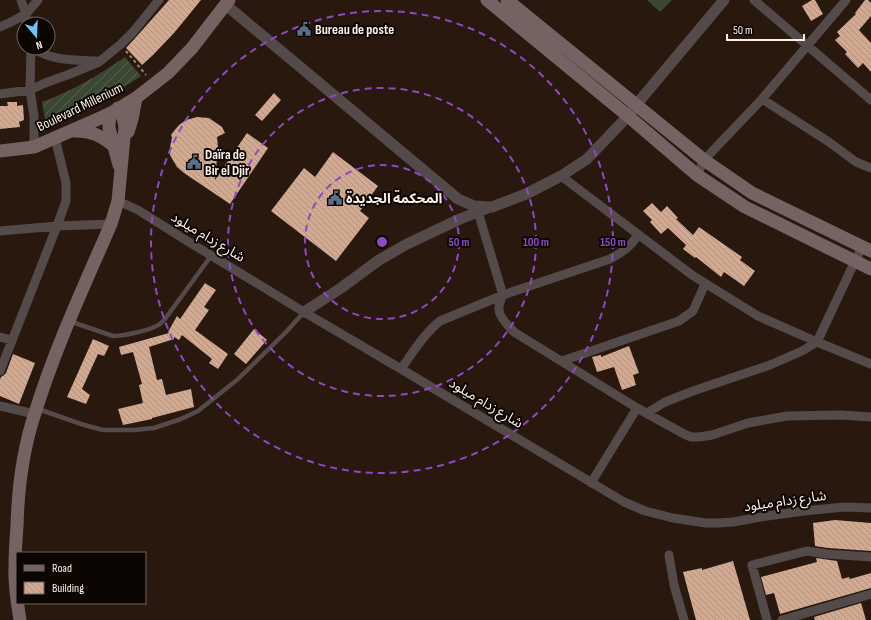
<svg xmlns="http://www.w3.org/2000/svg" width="871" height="620" font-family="'Sofia Sans Condensed','Noto Sans Arabic',sans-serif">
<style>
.grass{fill:#3b4733}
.garden{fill:url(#garden-furrows)}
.building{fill:url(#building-back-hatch)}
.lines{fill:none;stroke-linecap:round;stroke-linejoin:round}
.path{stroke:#95867e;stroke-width:2;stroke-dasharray:3 3;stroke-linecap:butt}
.service{stroke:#554a4a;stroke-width:4.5}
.minor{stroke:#554a4a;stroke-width:9}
.tertiary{stroke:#554a4a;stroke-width:11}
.secondary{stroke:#756363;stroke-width:13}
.ring{fill:none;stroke:#8e49c5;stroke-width:2;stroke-dasharray:7 5}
.labels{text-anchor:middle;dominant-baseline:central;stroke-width:4;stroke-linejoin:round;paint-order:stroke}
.poi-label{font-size:14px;font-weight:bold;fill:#fbefe8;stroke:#0c0603;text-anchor:start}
.street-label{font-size:14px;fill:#fbefe8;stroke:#0c0603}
.centre{fill:#8e49c5;stroke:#0c0603;stroke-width:2}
.ring-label{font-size:12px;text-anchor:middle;font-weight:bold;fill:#8e49c5;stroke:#0c0603;stroke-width:4;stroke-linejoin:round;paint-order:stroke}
</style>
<defs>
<pattern id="garden-furrows" width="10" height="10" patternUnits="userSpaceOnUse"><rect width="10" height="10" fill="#3b4733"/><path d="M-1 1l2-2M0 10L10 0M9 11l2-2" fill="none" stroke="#586251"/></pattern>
<pattern id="building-back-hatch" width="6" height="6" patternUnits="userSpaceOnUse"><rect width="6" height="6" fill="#d3a990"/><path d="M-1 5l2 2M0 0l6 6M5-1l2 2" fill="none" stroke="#b1917e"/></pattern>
</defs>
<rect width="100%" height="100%" fill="#29180e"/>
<path class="grass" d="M647,0H672L660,12Z"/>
<path class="garden" d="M125,57L141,76L124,87L85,109L46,125L42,102C72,91 99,75 125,57Z"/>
<path class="building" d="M169,0H201L174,33L153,55L142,65L126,48L137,36Z
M812,0H815L823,14L811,21L802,6Z
M865,0H868L871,3V16L859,30L871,43V72L863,63L858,68L845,54L847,52L835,40L840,36L837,32L856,14L855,13Z
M274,93L281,100L262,121L255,115Z
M7,102H17V106L23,105L24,120L19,122L20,127L0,129V106H8Z
M197,117L209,118L222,127L225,133L217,137L218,147L215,180L247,133L268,148L230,204L184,173L177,167L170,155V147L172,138L171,135L174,131L179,125L186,120Z
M333,152L378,186L360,211L369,218L336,261L271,211L304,168L315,177Z
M652,203L661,212L667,206L678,218L676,219L693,235L699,227L742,257L740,260L755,271L744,286L724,272L721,277L696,257L695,258L683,249L686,245L668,228L661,234L650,222L652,220L643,211Z
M205,283L216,290L204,307L209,310L195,330L228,354L218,369L209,363L212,359L182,335L179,340L174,337V339L149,347L157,380L162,379L166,395L191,389L194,407L152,418V419L123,425L118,409L143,403L139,385L142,384L133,352L121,355L119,347L169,333L168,332L177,316L180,319Z
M254,329L267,340L246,364L234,354Z
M93,339L109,346L104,356L98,354L82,389L90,395L86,404L67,397Z
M629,346L639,373L633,375L636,385L622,390L614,367L597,372L592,357L601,355V357Z
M13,354L35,363L19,404L0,396V379L1,377L4,375L6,373Z
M835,520L871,523V551L828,548L815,546L813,523Z
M816,558L837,561L842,579L849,577L850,579L871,573V588L780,614L774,593L766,595L761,577L817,562Z
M733,561L750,620H696L683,572L702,568V570Z
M861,603L866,620H815L814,617Z"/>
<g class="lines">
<path class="path" d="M126,51L146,75"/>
<path class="service" d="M69,321L113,336C124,336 152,330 160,324C162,322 163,321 165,319L211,256
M38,409L84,425L103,430H134L154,428L181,419L198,411L238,379L286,332L304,312"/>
<path class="minor" d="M21,0L26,14L27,24
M754,0L871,100
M0,27L11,22L26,14L38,0
M31,48L30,90L34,116V147
M32,48C53,61 72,60 96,61
M0,94L30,90L45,83L70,74L99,62L121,44L133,32L159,0
M762,99L829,142L856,162L871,168
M697,175L704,160L762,99L846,0
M561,176L692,275L758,316L817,342L871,364
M118,201L138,210L184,239L304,312L401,369L624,502L645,511L673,518L706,523H718L733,522L767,516L804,511L844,507L871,508
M478,212L503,295C501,299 499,304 499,308C498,316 509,327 514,332L637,408L684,434L691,437H699L712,435L748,423L787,416L841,415L871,417
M0,231L57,226L111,224
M0,337L11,340
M562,361L679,321L693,311L705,284
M401,369C413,352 424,334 440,321L503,295L610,259C623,252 630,247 638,235
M0,371L57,226L66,201V183L55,138
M0,406L34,414
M647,413L665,402L693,391L770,365L802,351L817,342L855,261L862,247
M591,483L637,408
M669,555L674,585L684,620
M767,620L752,565L807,551L827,554L871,557
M782,620L871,594"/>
<path class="tertiary" d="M226,5L458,199L474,206L492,207L526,194L561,176L587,159L628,116L636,105L724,0
M304,312L341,288L379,260L407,244L460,219L488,208"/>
<path class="secondary" d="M487,0L628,116L697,175L745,207L871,269
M507,0L704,160L752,193L871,251
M111,113L109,123V128L119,165
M74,131C91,130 101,136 114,146
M128,132L132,119L136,98
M0,151L34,147L98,119L111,113L136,98L168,73L192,48L229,0
M20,620C17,602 14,584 15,566C15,553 16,539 17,526C18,488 23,449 35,413C55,348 84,286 111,224L118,201L125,127L123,117L118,108"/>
</g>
<g class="ring">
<circle cx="382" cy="242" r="77"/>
<circle cx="382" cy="242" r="154"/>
<circle cx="382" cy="242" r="231"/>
</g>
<defs>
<symbol id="civic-bare" viewBox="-9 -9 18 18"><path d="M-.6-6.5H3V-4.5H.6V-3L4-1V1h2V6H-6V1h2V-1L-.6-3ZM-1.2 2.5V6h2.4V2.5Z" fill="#5c6f8a" stroke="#0c0603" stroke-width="2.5" paint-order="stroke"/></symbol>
</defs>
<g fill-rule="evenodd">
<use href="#civic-bare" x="294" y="19" width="20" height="20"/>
<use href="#civic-bare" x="184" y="152" width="20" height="20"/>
<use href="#civic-bare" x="325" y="188" width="20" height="20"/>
</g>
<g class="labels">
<g class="poi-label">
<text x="315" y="29">Bureau de poste</text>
<text x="205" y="154">Daïra de<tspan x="205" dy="16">Bir el Djir</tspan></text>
<text x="346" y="198">المحكمة الجديدة</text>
</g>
<g class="street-label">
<text transform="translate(80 107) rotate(-26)">Boulevard Millenium</text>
<text transform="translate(208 237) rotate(31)">شارع زدام ميلود</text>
<text transform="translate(486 403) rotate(31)">شارع زدام ميلود</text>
<text transform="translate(785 501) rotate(-8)">شارع زدام ميلود</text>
</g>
</g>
<circle cx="382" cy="242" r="6" class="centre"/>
<g class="ring-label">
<text x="459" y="246">50 m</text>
<text x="536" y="246">100 m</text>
<text x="613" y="246">150 m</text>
</g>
<rect x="16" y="552" width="130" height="52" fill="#0c0603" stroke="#6c635f"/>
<rect x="24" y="565" width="20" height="6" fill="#756363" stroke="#6c635f"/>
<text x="52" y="572" font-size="12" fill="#fbefe8">Road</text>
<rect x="24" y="582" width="20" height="12" fill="url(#building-back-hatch)" stroke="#6c635f"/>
<text x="52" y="592" font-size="12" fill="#fbefe8">Building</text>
<g transform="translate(36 36) rotate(161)"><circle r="19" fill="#0c0603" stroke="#6c635f"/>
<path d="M0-3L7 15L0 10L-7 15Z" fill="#6fc2f4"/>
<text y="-6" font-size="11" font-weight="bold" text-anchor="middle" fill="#fbefe8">N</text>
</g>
<path d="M727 34v6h77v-6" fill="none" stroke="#fbefe8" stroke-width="2"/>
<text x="733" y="34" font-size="12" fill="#fbefe8" stroke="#0c0603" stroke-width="3" paint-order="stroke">50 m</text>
</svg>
